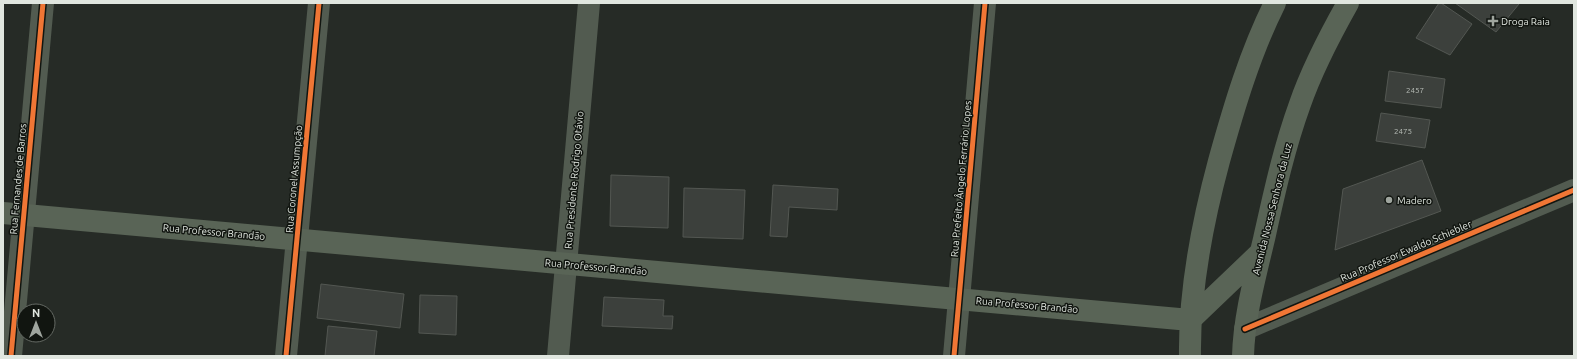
<svg xmlns="http://www.w3.org/2000/svg" width="1577" height="359" font-family="Ubuntu,sans-serif">
<style>
.building{fill:#3c403c;stroke:#535752}
.lines{fill:none;stroke-linecap:round;stroke-linejoin:round}
.minor{stroke:#525b50;stroke-width:22}
.major{stroke:#596456;stroke-width:22}
.cycleway-casing{stroke:#111510;stroke-width:8}
.cycleway{stroke:#f07635;stroke-width:5}
.poi-dot{fill:#9fa59e;stroke:#111510;stroke-width:1.5}
.labels{text-anchor:middle;dominant-baseline:central;stroke-width:3;stroke-linejoin:round;paint-order:stroke}
.number-label{font-size:8px;fill:#b7bcb6}
.poi-label{font-size:10px;fill:#e0e6df;stroke:#111510;text-anchor:start}
.street-label{font-size:10px;fill:#e0e6df;stroke:#111510}
</style>
<rect width="100%" height="100%" fill="#262b26"/>
<path class="building" d="M1439,3H1441L1472,24L1450,55L1416,38Z
M1455,3H1517L1519,4L1496,32Z
M1389,71L1445,79L1441,108L1385,101Z
M1381,113L1430,120L1425,148L1376,141Z
M1422,160L1441,211L1335,250L1343,189Z
M611,175L669,177L668,228L610,226Z
M773,185L838,189L837,210L789,207L787,237L770,236Z
M684,188L745,190L743,239L683,237Z
M321,284L404,294L400,328L317,318Z
M420,295L457,296L456,335L419,333Z
M604,297L664,300L663,316H673L672,329L602,326Z
M328,326L377,331L374,356H325Z"/>
<g class="lines">
<path class="minor" d="M1245,329L1574,190
M11,356L43,3
M286,356L319,3
M558,356L589,3
M954,356L985,3"/>
<path class="major" d="M3,213L1190,320
M1190,320L1260,253
M1190,356C1189,290 1202,224 1219,161C1234,107 1250,53 1275,3
M1243,356C1244,317 1255,277 1264,239C1274,194 1284,148 1300,104C1312,69 1330,35 1348,3"/>
<defs>
<path id="cycleway" d="M1245,329L1574,190
M11,356L43,3
M286,356L319,3
M954,356L985,3"/>
</defs>
<use href="#cycleway" class="cycleway-casing"/>
<use href="#cycleway" class="cycleway"/>
</g>
<g class="poi-dot">
<path d="M1491 15h4v4h4v4h-4v4h-4v-4h-4v-4h4z"/>
<circle cx="1389" cy="200" r="4"/>
</g>
<g class="labels">
<g class="number-label">
<text x="1415" y="90">2457</text>
<text x="1403" y="131">2475</text>
</g>
<g class="poi-label">
<text x="1501" y="21">Droga Raia</text>
<text x="1397" y="200">Madero</text>
</g>
<g class="street-label">
<text transform="translate(18 179) rotate(-85)">Rua Fernandes de Barros</text>
<text transform="translate(294 179) rotate(-85)">Rua Coronel Assumpção</text>
<text transform="translate(961 179) rotate(-85)">Rua Prefeito Ângelo Ferrário Lopes</text>
<text transform="translate(574 180) rotate(-85)">Rua Presidente Rodrigo Otávio</text>
<text transform="translate(1272 209) rotate(-76)">Avenida Nossa Senhora da Luz</text>
<text transform="translate(214 232) rotate(5)">Rua Professor Brandão</text>
<text transform="translate(1406 251) rotate(-23)">Rua Professor Ewaldo Schiebler</text>
<text transform="translate(596 267) rotate(5)">Rua Professor Brandão</text>
<text transform="translate(1027 305) rotate(5)">Rua Professor Brandão</text>
</g>
</g>
<rect width="1577" height="359" fill="none" stroke="#e0e6df" stroke-width="8"/>
<g transform="translate(36 323)"><circle r="19" fill="#111510" stroke="#646963"/>
<path d="M0-3L7 15L0 10L-7 15Z" fill="#9fa59e"/>
<text y="-6" font-size="11" font-weight="bold" text-anchor="middle" fill="#e0e6df">N</text>
</g>
</svg>
